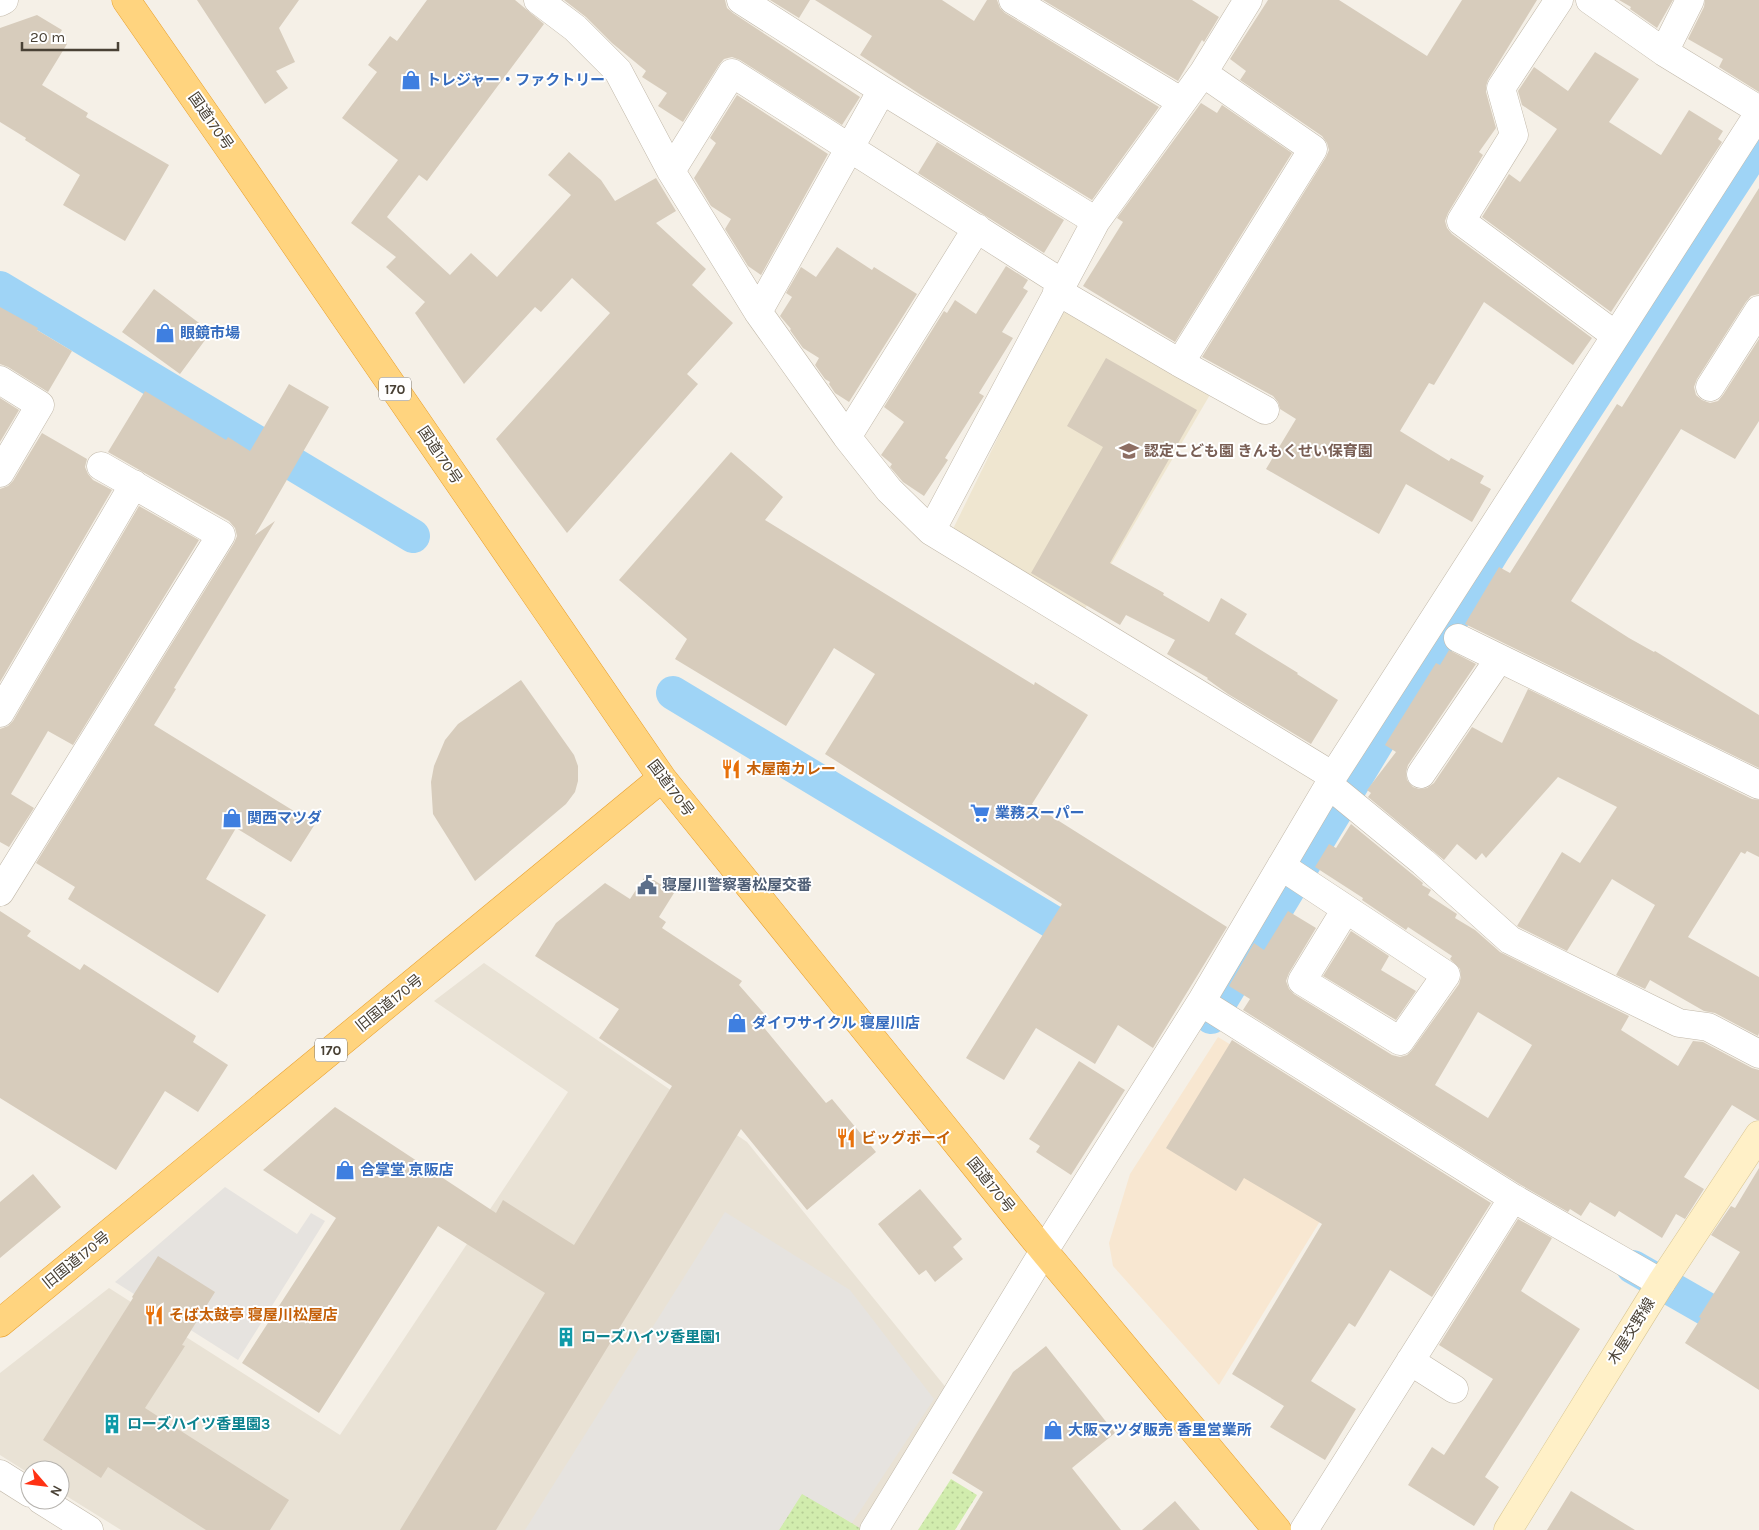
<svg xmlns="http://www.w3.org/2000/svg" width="1759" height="1530" font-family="Karla,'Noto Sans JP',sans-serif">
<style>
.residential{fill:#e9e2d5}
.commercial{fill:#f8e7d1}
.education{fill:#efe6d0}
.park{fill:url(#park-dots)}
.parking{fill:#e6e3df}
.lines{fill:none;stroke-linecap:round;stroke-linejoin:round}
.canal{stroke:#9fd4f6;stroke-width:34}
.building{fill:#d7ccbc;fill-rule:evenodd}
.minor-casing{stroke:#c1b8a9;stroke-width:29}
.secondary-casing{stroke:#d8c593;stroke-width:29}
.trunk-casing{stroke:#e9a02d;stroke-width:29}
.minor{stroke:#fff;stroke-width:28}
.secondary{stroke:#fff0c7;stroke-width:28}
.trunk{stroke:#ffd47f;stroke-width:28}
.labels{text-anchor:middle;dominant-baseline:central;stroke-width:4;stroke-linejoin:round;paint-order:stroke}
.shield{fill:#fff;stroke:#807a72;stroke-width:1}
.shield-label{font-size:14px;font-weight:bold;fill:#494135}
.shop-label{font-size:15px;font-weight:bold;fill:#366cbe;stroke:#fff;text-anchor:start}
.street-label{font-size:15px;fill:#494135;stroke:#fff}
.education-label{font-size:15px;font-weight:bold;fill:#785e54;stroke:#fff;text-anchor:start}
.food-label{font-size:15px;font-weight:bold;fill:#c56008;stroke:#fff;text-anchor:start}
.service-label{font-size:15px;font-weight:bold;fill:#4e5e75;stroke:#fff;text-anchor:start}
.culture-label{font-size:15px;font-weight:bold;fill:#0d838f;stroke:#fff;text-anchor:start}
</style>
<defs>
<pattern id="park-dots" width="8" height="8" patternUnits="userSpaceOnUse" patternTransform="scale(1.25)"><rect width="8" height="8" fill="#d1ecad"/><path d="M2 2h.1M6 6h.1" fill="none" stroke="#b5cc95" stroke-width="1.8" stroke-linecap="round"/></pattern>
</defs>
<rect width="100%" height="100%" fill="#f5f0e7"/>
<path class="residential" d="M484,963L747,1142L956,1400L877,1530H121L60,1492V1470H30V1474L0,1455V1373L109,1288L340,1435L568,1092L434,1001Z"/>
<path class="commercial" d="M1218,1037L1375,1132L1219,1385L1113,1266L1109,1243L1130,1174Z"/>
<path class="education" d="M1070,310L1211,393L1080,617L953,529L1058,315Z"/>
<path class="park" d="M951,1479L977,1495L955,1530H918Z
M802,1493L863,1530H779Z"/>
<path class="parking" d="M225,1187L297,1234L311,1213L325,1221L238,1360L115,1282Z
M725,1212L850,1290L934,1399L852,1523L802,1494L779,1530H525Z"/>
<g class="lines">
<path class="canal" d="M0,288L413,536
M673,693L1091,945
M1211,1017L1493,551L1759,143
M1633,1267L1759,1339"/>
</g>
<path class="building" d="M197,0H299L279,28L295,62L276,71L288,88L265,104Z
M427,0H515L544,24L427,181L419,175L387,217L450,275L471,253L497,277L571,195L548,175L569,152L601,180L615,201L656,178L676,211L656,223L706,269L692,285L733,323L687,374L698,384L567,533L496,439L610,313L572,278L541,312L535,307L464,384L415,313L425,302L386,267L396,257L351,223L398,160L342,118L377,72L368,65L390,36L397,41Z
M564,0H725L727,8L733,13L860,97L842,125L740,60L732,57L724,59L719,65L683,122L658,106L667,93L642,77L646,71L612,43L586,17Z
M770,0H810L799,18Z
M815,0H942L974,21L987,0H997L1000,8L1005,13L1159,107L1092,200L921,95L860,55L872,36Z
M1043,0H1192L1219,17L1204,42L1202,40L1178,81Z
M1268,0H1339L1427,56L1462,0H1537L1488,80L1486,86V92L1496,128L1479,152L1483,155L1448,213L1445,221L1447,228L1452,234L1592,338L1573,365L1484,302L1434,385L1429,383L1400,431L1449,461L1451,458L1484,476L1480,483L1491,489L1472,522L1406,484L1379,534L1266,469L1296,419L1280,409L1278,402L1273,396L1202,357L1326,157L1329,150L1327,143L1322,136L1240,80L1246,71L1230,59Z
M1619,0H1673L1657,28L1630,9L1631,7Z
M1705,0H1759V92L1719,67L1723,59L1688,39L1704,7Z
M37,15L62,30L57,38L67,44L42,85L88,113L86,117L169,165L125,241L63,205L80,175L25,140L26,138L0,122V28Z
M1595,52L1639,79L1609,122L1661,155L1689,110L1723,131L1718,139L1722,142L1611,312L1482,217L1509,174L1520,182L1557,129L1522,105L1518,91L1534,67L1568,91Z
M737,95L828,154L761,275L748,266L725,229L731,219L711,206L694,178L716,143L710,138Z
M1201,103L1217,113L1222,105L1292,153L1175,342L1083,286L1123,222L1117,218Z
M937,142L1064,220L1044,253L918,173Z
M1759,188V294L1751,296L1746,302L1697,379L1694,387L1696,395L1702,400L1710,403L1718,401L1723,395L1759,339V421L1735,459L1681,429L1571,601L1629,638L1654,652L1655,651L1759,715V768L1465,624L1499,567L1510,573L1617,404L1622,407Z
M837,247L872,270L874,267L917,294L849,402L835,393L829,384L830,382L825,379L815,365L819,358L803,348L790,330L791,329L780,316L792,297L786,293L801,267L816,277Z
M1006,266L1028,280L1023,288L1028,291L1002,332L1013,338L979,393L984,396L945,458L948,460L924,496L903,482L890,467L892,464L881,455L904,422L884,407L944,311L947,313L955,300L976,314Z
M154,289L211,332L180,374L122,332Z
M0,307L38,328L37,330L72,351L48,392L8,367L0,364Z
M1106,358L1197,410L1110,563L1164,593L1163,595L1209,622L1221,598L1247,614L1235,634L1298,673L1297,674L1338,700L1311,744L1228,694L1207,679L1208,678L1167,654L1175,640L1126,615L1120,625L1031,573L1103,447L1067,426Z
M289,384L329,407L255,535L275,521L174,688L176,689L154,725L315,824L291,862L236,828L206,879L266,915L218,993L68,899L75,887L36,863L234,543L237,536L235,528L229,521L108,452L145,391L226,440L228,437L250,451Z
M0,398L19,410L0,442Z
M42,433L87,459L85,467L88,474L93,480L112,490L0,682V489L8,486L13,481Z
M731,452L783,497L765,520L1034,685L1035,682L1088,715L1032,804L1227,927L1153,1048L1118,1025L1095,1064L1036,1028L1004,1080L966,1058L1062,904L825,754L875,674L834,648L786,726L675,659L687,639L619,580Z
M139,506L199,540L73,745L48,731L11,794L34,808L9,847L0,842V729L8,726L13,721Z
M1449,650L1476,664L1408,765L1406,772L1407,780L1413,787L1419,789L1427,788L1434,783L1472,727L1502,743L1528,689L1752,799L1759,800V857L1747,851L1745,854L1741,852L1688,937L1759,977V1033L1758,1036L1715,1013L1704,1011L1650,980L1645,989L1616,975L1655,905L1612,879L1567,951L1517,926L1562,852L1580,863L1617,807L1558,777L1486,858L1482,853L1476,860L1457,844L1444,860L1368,797L1371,793L1367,790L1396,752L1385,745L1436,663L1440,665Z
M521,680L574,755L578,766V781L575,792L566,804L475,881L433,814L431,782L434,766L445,740L458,724Z
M1351,824L1423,883L1422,885L1431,890L1428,895L1457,914L1455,918L1475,930L1500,952L1629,1016L1621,1030L1678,1066L1693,1041L1703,1042L1752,1068L1759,1070V1120H1757L1732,1105L1684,1177L1704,1189L1685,1219L1676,1214L1662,1238L1619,1211L1615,1217L1590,1202L1581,1216L1570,1209L1568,1212L1521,1185L1243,1010L1250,999L1229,986L1254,943L1264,950L1288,911L1316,928L1289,973L1286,981L1289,989L1294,994L1392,1055L1400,1057L1407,1055L1412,1050L1459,984L1461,977L1460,969L1450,959L1452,956L1408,927L1406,930L1362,900L1363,898L1315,867L1329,844L1336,848ZM1478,1012L1532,1045L1488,1118L1435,1085Z
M646,875L674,893L659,917L666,922L662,928L742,981L739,985L768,1018L761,1024L826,1103L832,1099L876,1152L807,1210L741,1129L496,1530H400L545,1293L438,1226L319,1413L242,1363L336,1218L263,1170L335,1107L496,1213L503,1200L574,1245L672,1086L599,1038L619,1009L535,956L556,923L605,883L630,899Z
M0,911L31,931L27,936L80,970L84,964L196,1036L193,1042L228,1065L198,1112L165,1091L116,1170L0,1098Z
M1351,931L1389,956L1381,970L1416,991L1396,1020L1323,976Z
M1232,1040L1491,1203L1432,1297L1390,1270L1355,1327L1349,1323L1311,1381L1356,1409L1325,1460L1270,1427L1284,1406L1232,1374L1322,1224L1244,1178L1236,1191L1166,1148Z
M1079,1061L1125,1090L1071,1175L1036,1152L1040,1146L1029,1139Z
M1759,1168V1390L1685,1343L1701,1318L1699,1317L1740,1252L1711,1235L1731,1206L1735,1208Z
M33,1174L61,1207L0,1258V1202Z
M920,1189L962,1239L953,1247L963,1259L935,1282L926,1270L919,1275L878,1224Z
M1518,1219L1552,1238L1521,1291L1580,1329L1485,1477L1499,1487L1474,1526L1408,1485L1432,1447L1444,1455L1493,1379L1439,1345Z
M158,1256L215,1292L182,1345L185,1346L145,1408L289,1500L270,1530H206L108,1467L101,1478L43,1440L133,1298L132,1297Z
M1046,1346L1115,1433L1072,1468L1121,1530H960L983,1492L952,1473L1013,1372Z
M1571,1491L1635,1530H1547Z
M1175,1501L1200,1530H1142Z"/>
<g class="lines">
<defs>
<path id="minor" d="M538,0L575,28L618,71L671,171L758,312L847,437L889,490L931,531L1333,776
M741,0L882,90L1096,221
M1013,0L1182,102
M1559,0L1501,88L1514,135L1461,221L1615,335
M1590,0L1664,52L1759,110
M0,2L4,0
M1664,52L1690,0
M671,171L732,73L1062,283
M1057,291L1180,363L1265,410
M758,312L882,90
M1180,363L1313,149L1203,73
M0,380L40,405L0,473
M1710,387L1759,310
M847,437L977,228
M931,531L1096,221L1203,73L1248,0
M1458,638L1759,785
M0,713L134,484
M1421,774L1499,659
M1329,785L1423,862L1510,940L1679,1023L1708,1027L1759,1054
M1281,866L1446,975L1400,1041L1302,981L1346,909
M0,892L221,535L101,466
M1201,1002L1513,1198L1661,1283
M1410,1361L1454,1389
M0,1474L30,1493
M41,1500L89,1530
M874,1530L1044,1251L1201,1002L1329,785L1333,776L1759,113
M1304,1530L1513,1198"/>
<path id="secondary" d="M1508,1530L1661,1283L1759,1135"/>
<path id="trunk" d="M126,0L231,151L662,778L1044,1251L1277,1530
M0,1323L662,778"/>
</defs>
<use href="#minor" class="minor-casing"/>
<use href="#secondary" class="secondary-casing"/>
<use href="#trunk" class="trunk-casing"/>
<use href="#minor" class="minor"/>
<use href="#secondary" class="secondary"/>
<use href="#trunk" class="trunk"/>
</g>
<defs>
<symbol id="shop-bare" viewBox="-9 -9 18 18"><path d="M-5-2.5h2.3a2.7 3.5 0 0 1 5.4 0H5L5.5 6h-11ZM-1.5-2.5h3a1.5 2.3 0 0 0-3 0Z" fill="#3f7fe0" stroke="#fff" stroke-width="2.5" paint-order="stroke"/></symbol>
<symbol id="school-bare" viewBox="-9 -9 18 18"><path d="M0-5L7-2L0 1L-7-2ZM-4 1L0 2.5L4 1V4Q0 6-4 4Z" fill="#8d6e63" stroke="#fff" stroke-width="2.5" paint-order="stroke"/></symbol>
<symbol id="restaurant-bare" viewBox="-9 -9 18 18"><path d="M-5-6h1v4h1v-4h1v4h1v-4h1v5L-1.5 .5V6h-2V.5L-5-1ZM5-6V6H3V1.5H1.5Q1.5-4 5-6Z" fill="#e8710a" stroke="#fff" stroke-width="2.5" paint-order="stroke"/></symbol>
<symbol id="supermarket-bare" viewBox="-9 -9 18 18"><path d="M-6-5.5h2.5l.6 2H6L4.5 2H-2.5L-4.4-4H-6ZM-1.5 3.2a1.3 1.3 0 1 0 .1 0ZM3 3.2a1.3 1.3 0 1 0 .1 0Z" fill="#3f7fe0" stroke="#fff" stroke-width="2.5" paint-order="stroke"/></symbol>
<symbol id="civic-bare" viewBox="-9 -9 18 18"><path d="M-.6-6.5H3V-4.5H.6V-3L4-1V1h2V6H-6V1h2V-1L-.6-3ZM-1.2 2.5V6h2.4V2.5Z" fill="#5c6f8a" stroke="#fff" stroke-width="2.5" paint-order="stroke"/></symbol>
<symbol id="building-bare" viewBox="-9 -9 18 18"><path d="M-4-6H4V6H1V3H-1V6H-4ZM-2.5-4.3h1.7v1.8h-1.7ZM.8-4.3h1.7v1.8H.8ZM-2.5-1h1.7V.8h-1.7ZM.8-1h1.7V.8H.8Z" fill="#0f9aa8" stroke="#fff" stroke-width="2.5" paint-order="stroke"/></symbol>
</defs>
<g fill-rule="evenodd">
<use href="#shop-bare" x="397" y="66" width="28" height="28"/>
<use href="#shop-bare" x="151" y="319" width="28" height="28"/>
<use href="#school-bare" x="1115" y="437" width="28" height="28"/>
<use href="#restaurant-bare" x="717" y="755" width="28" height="28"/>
<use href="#supermarket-bare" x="966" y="799" width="28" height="28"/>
<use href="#shop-bare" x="218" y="804" width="28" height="28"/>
<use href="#civic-bare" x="633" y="871" width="28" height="28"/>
<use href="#shop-bare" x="723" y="1009" width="28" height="28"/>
<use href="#restaurant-bare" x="832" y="1124" width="28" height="28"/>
<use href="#shop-bare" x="331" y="1156" width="28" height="28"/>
<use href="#restaurant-bare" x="140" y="1301" width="28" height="28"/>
<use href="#building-bare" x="552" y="1323" width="28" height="28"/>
<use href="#building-bare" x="98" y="1410" width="28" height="28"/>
<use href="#shop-bare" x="1039" y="1416" width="28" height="28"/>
</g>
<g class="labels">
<g class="shield">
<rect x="379" y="377.5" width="32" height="23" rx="4"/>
<rect x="315" y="1038.5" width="32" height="23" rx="4"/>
</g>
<g class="shield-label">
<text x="395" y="389">170</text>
<text x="331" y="1050">170</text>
</g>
<g class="shop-label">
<text x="426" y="80">トレジャー・ファクトリー</text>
<text x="180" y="333">眼鏡市場</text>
<text x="995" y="813">業務スーパー</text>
<text x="247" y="818">関西マツダ</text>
<text x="752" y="1023">ダイワサイクル 寝屋川店</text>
<text x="360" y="1170">合掌堂 京阪店</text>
<text x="1068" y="1430">大阪マツダ販売 香里営業所</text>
</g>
<g class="street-label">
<text transform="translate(211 121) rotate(55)">国道170号</text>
<text transform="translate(440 455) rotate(56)">国道170号</text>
<text transform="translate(671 788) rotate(53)">国道170号</text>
<text transform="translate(389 1003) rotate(-39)">旧国道170号</text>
<text transform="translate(991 1185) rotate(51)">国道170号</text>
<text transform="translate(76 1260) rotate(-39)">旧国道170号</text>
<text transform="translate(1631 1331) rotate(-58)">木屋交野線</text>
</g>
<g class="education-label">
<text x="1144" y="451">認定こども園 きんもくせい保育園</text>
</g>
<g class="food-label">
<text x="746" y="769">木屋南カレー</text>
<text x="861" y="1138">ビッグボーイ</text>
<text x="169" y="1315">そば太鼓亭 寝屋川松屋店</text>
</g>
<g class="service-label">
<text x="662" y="885">寝屋川警察署松屋交番</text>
</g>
<g class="culture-label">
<text x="581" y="1337">ローズハイツ香里園1</text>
<text x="127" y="1424">ローズハイツ香里園3</text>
</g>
</g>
<g transform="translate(45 1485) rotate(118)"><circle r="24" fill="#ffffff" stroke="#b6b3ae"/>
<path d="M0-4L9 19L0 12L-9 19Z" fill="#ff3214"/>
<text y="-8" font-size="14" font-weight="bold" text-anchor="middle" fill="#494135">N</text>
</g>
<path d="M22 42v8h96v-8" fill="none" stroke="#494135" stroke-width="2.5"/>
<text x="30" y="42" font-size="15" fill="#494135" stroke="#ffffff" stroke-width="4" paint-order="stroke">20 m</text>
</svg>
